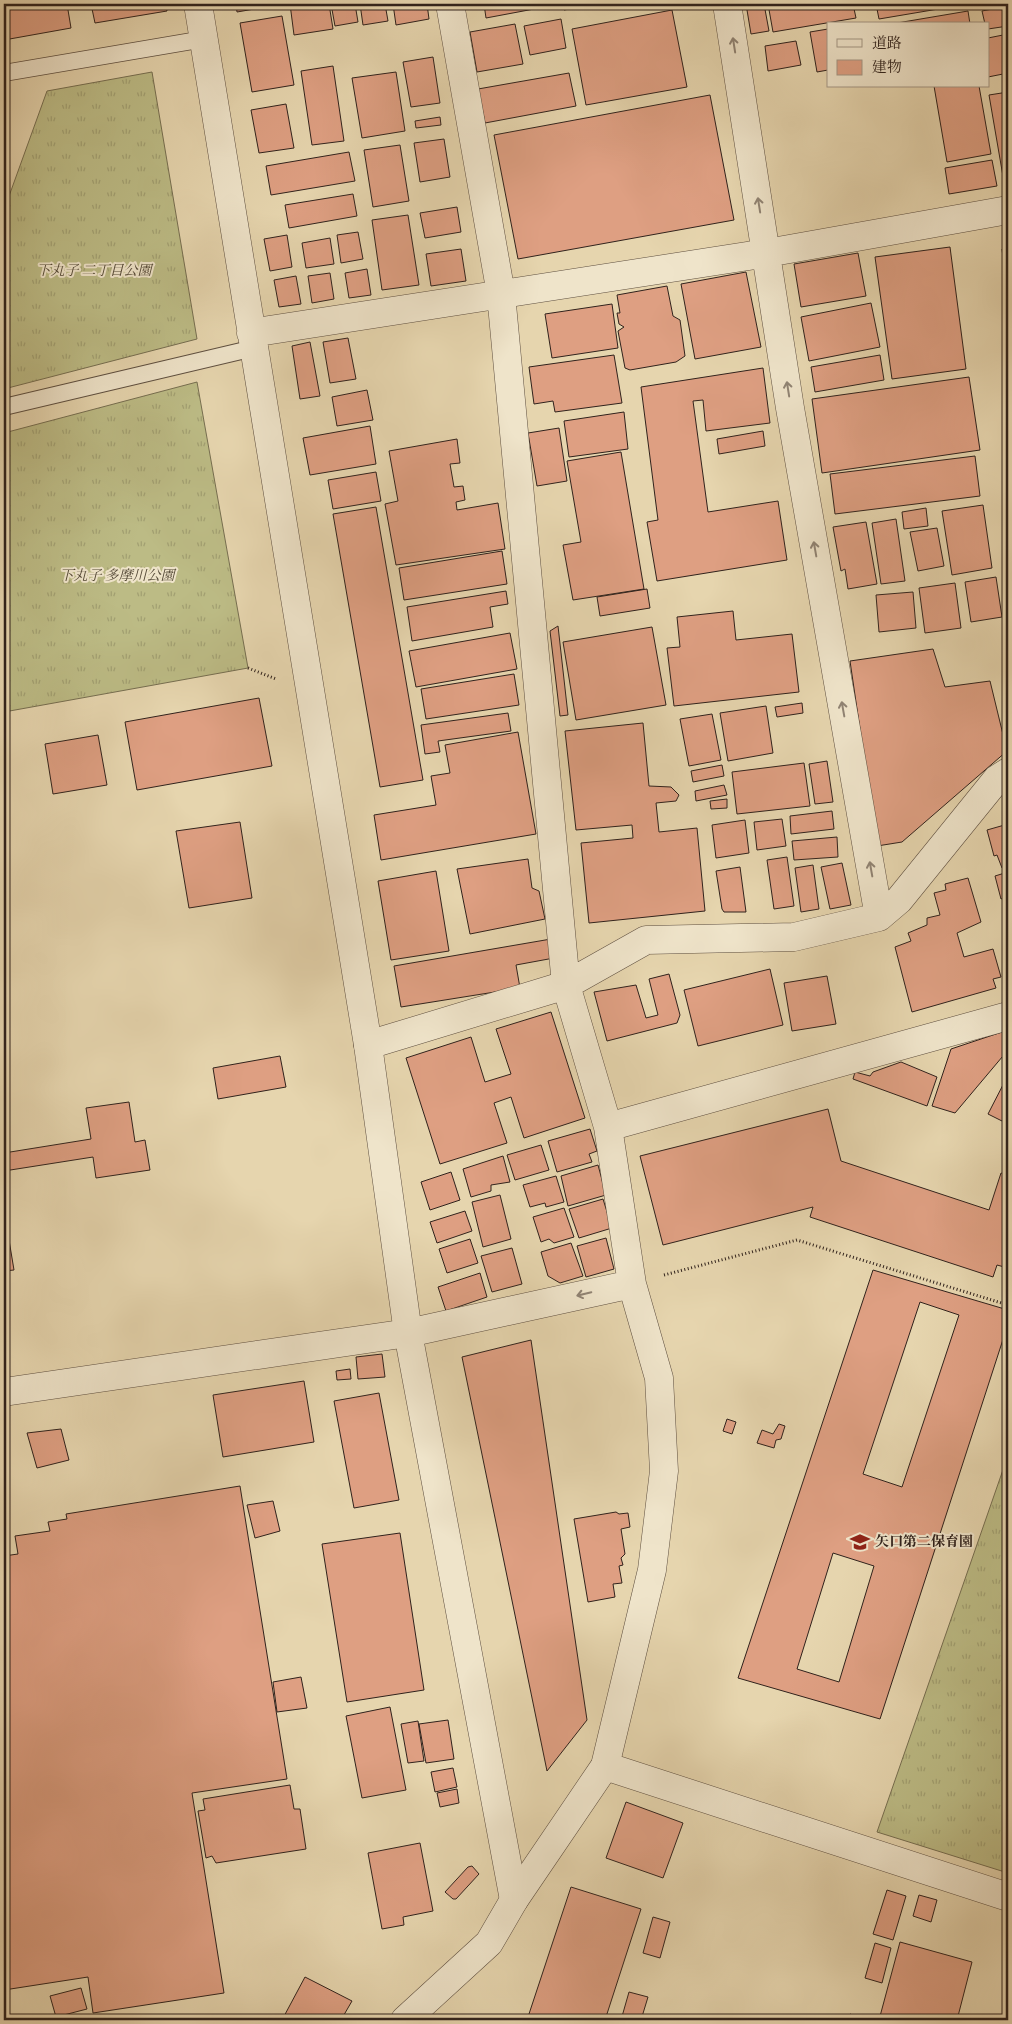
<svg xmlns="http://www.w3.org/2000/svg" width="1012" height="2024" font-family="'IM FELL English','Noto Serif JP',serif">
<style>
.grass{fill:url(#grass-tufts);stroke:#766e50}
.building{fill:#de9f82;stroke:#30221c;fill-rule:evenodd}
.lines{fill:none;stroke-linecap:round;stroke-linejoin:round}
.service-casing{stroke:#5e4f40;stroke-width:18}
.minor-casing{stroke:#5e4f40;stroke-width:29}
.tertiary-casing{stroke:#5e4f40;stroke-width:29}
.path{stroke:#30221c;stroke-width:3;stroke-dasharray:1 2.5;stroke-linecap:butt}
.service{stroke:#efe4ca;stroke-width:16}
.minor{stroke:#efe4ca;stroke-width:28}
.tertiary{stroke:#efe4ca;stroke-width:28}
.oneway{stroke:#908373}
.labels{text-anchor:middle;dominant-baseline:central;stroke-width:4;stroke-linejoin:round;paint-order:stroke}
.park-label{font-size:14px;font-style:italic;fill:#534836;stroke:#efe4ca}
.poi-label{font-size:14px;font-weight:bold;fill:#30221c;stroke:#efe4ca;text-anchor:start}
</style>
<defs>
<pattern id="grass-tufts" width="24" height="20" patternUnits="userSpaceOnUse" patternTransform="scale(1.25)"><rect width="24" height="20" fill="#bcbb85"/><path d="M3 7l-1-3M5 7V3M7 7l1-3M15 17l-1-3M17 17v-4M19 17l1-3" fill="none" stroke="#a2a072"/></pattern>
</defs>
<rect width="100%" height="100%" fill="#e6d5ae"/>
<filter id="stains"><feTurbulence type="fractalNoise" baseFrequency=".004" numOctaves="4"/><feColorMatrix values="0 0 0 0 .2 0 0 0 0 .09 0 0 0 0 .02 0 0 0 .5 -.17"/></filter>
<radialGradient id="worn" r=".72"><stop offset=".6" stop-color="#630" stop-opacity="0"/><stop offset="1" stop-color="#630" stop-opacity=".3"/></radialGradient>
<path class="grass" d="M152,72L197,339L4,389V210L47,91Z
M197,382L248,668L4,712V433Z
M1005,1464L1008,1465V1873L877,1832Z"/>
<path class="building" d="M4,4H67L71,28L4,40Z
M91,4H166L167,11L95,23Z
M236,4H283L237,12Z
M290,4H329L333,29L294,35Z
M331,4H355L358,22L335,26Z
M360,4H385L388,21L363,25Z
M393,4H427L429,19L396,25Z
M484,4H550V6L486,18Z
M563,4H597L564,10Z
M746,4H764L769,31L751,34Z
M768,4H853L856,18L773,32Z
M876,4H968L879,19Z
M1008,6V26L988,29V24H985L982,11Z
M672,10L687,87L586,105L572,29Z
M968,11L970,24H891Z
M282,16L294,85L252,92L240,23Z
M561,19L566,48L530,55L524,26Z
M515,24L523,64L477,72L470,32Z
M828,29V70L817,72L810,32Z
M1008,34V73L988,77V38Z
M796,41L801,65L768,71L765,46Z
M433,57L440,103L411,107L403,62Z
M333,66L344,141L312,145L301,71Z
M396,72L405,131L362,138L352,78Z
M569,73L576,106L485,123L478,89Z
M934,86H979L991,154L947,162Z
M1008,92V187L1005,188L989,95Z
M710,95L734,220L518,259L494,135Z
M286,104L294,148L259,153L251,110Z
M440,117L441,125L416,128L415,121Z
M444,139L450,177L420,182L414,143Z
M400,145L409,201L373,207L364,150Z
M349,152L355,181L271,195L266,166Z
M992,160L997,186L949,194L945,168Z
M353,194L357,216L289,228L285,205Z
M457,207L461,232L425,238L420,213Z
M408,215L419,285L382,290L372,220Z
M358,232L363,259L341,263L337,235Z
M287,235L292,267L270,271L264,239Z
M330,238L334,264L306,268L302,243Z
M950,247L966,369L892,379L875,257Z
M1008,248V300L1002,249Z
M461,249L466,281L431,286L426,254Z
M858,253L866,296L801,307L794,264Z
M367,269L371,295L349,298L345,273Z
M746,272L761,347L695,359L681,284Z
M330,273L334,299L312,303L308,276Z
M296,276L301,304L279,307L274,280Z
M667,286L673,316L680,320L685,356L676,362L630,370L625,368L618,331L624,327L619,324L617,313H620L617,295Z
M871,303L880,347L809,361L801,317Z
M612,304L618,348L552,358L545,314Z
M348,338L356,379L330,383L323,342Z
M310,342L320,396L300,399L292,346Z
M614,355L622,403L555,412L553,401L534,404L529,367Z
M880,355L884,380L815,392L811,367Z
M763,368L770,423L706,431L703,400L693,401L708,512L778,501L787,560L657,581L647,522L658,520L641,387Z
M969,377L980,450L822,473L812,399Z
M367,390L373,420L337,426L332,397Z
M624,412L628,449L569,457L564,421Z
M370,426L376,464L310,475L303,438Z
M559,428L567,481L537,486L528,433Z
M763,431L765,446L719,454L717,439Z
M457,439L460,463L450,464L454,487L463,486L465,500L456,502L457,510L498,503L505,549L396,565L385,504L398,501L389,451Z
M621,452L644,589L573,600L563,545L581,542L567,461Z
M975,456L980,496L835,514L830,474Z
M376,472L381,501L333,509L328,480Z
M983,505L992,568L952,575L942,511Z
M376,507L423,780L380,787L333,514Z
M926,508L928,526L904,529L902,512Z
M896,519L905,581L881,584L872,523Z
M866,522L877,584L848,589L845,569L841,571L833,527Z
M937,528L944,566L918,571L910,532Z
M502,551L507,584L404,600L399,568Z
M996,577L1002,617L971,622L965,582Z
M955,583L961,628L925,633L919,588Z
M647,589L650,608L600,616L597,597Z
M506,591L508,604L490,607L493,627L412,641L407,607Z
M913,592L916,628L879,632L876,595Z
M733,611L736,640L792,634L799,692L674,706L667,648L680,647L677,617Z
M558,626L568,715L560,716L550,631Z
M652,627L666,705L576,720L563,642Z
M510,633L517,669L416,687L409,651Z
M933,649L945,687L990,681L1007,751L902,842L877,846L850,661Z
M514,674L519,705L426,719L421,689Z
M259,698L272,766L137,790L125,722Z
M802,703L803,713L777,717L775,707Z
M766,706L773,753L728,761L720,713Z
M508,713L511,731L438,741L440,752L425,754L421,725Z
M712,714L721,760L689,766L680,719Z
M643,723L649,786L671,787L679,795L676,801L656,803L659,832L697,828L705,911L589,923L581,843L633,838L632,825L576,830L565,731Z
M518,732L536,834L381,860L374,815L436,805L431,776L450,773L445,745Z
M98,735L107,785L53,794L45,744Z
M827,761L833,802L815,804L809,764Z
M804,763L810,806L737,814L732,772Z
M722,765L724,776L693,782L691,771Z
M724,785L727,795L696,801L695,791Z
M727,799V808L711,809L710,801Z
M832,811L834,829L791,834L790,816Z
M782,819L786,846L757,850L754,822Z
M745,820L749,853L716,858L712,825Z
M240,822L252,898L189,908L176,831Z
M1008,824V866L1002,868L997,855L994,856L987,830Z
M837,837L838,857L794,860L792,841Z
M787,857L794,906L774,909L767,860Z
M528,859L532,888L539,891L545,919L470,934L457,869Z
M842,863L851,905L830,909L821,867Z
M813,865L819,909L801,912L795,868Z
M740,867L746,912H724L722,909L716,871Z
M436,871L449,951L391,960L378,881Z
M1008,872V896L1001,899L995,876Z
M968,878L981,922L957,933L964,957L993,949L1001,977L993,979L996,988L912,1012L895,947L911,941L908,933L927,925V918L940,915L934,893L946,890L945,884Z
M551,939L554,958L516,965L520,988L401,1007L394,966Z
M770,969L783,1025L698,1046L684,990Z
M669,974L680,1015L677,1023L607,1041L594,992L636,985L646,1018L658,1015L649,979Z
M827,976L836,1024L792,1031L784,983Z
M551,1012L585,1118L524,1138L511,1097L494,1103L507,1143L440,1164L406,1058L471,1037L485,1082L511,1074L496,1029Z
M1005,1031L1008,1042V1050L955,1113L932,1106L951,1049Z
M280,1056L286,1087L218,1099L213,1068Z
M901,1062L937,1077L927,1106L853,1079L855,1072L870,1076L873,1072Z
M1006,1079H1008V1124L988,1114Z
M129,1102L135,1142L145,1140L150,1170L96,1178L93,1157L4,1171V1153L91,1139L86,1108Z
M828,1109L841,1161L989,1210L1001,1173L1008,1175V1268L997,1265L993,1277L810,1217L813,1207L663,1245L640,1156Z
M590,1129L597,1151L589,1154L592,1162L557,1172L548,1141Z
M541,1145L549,1170L515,1180L507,1155Z
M503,1156L510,1182L491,1185V1191L471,1197L463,1169Z
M598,1165L606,1195L568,1206L561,1176Z
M451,1172L460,1200L430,1210L421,1182Z
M556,1176L564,1202L546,1207L545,1203L530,1207L523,1185Z
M500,1195L511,1239L483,1247L472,1202Z
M603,1199L612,1228L579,1238L569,1209Z
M564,1208L574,1237L554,1243L549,1239L541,1242L533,1217Z
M4,1210L14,1270L4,1271Z
M465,1211L472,1231L437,1243L430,1222Z
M606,1238L614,1269L586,1277L577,1246Z
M470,1239L478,1263L447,1273L439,1249Z
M571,1243L583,1276L560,1283L548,1276L541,1252Z
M512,1248L522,1284L492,1292L481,1256Z
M873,1270L1008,1310V1324L880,1719L738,1678ZM920,1302L959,1315L902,1487L863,1474ZM833,1553L874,1566L839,1682L797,1669Z
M480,1273L487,1297L446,1311L438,1287Z
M531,1340L587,1720L547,1771L462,1357Z
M382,1354L385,1377L358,1379L356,1357Z
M350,1369L351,1379L337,1380L336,1371Z
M304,1381L314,1442L223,1457L213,1395Z
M379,1393L399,1500L354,1508L334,1401Z
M727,1419L736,1422L732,1434L723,1431Z
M779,1424L785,1426L781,1439L776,1440L774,1448L757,1443L762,1430L773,1434Z
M61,1429L69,1460L37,1468L27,1433Z
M240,1486L287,1779L192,1793L224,1993L93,2013L88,1977L4,1990V1556L18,1554L15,1536L50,1531L48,1522L67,1519L66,1514Z
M273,1501L280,1531L255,1538L247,1505Z
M616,1512L619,1514L628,1513L630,1527L621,1529L625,1554L621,1558L623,1565L619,1566L622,1583L613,1584L615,1597L588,1602L574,1519Z
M400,1533L424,1690L347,1702L322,1544Z
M301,1677L307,1708L277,1712L273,1682Z
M390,1707L406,1790L362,1798L346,1716Z
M448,1720L454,1759L426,1763L419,1724Z
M418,1721L424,1761L408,1763L401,1724Z
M453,1768L457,1787L435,1792L431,1772Z
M290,1785L294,1809H300L306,1849L216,1863L212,1856L206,1858L198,1811L205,1810L203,1799Z
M457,1789L459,1803L440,1807L437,1793Z
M626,1802L683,1823L663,1878L606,1858Z
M420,1843L433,1911L403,1917L404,1925L382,1929L368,1853Z
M472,1866L479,1874L456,1899H453L445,1892L468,1867Z
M571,1887L641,1909L605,2020H527Z
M887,1890L906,1896L893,1940L873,1934Z
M919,1895L937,1900L931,1922L913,1916Z
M653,1917L670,1922L660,1958L643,1953Z
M900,1942L972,1962L957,2020H879Z
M875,1943L891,1948L882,1983L865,1978Z
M305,1977L352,2001L341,2020H282Z
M81,1988L87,2009L56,2017L50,1996Z
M629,1992L648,1997L641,2020H621Z
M850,2014L868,2020H848Z"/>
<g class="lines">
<defs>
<path id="service" d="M4,73L204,39
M4,407L254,348"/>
<path id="minor" d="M198,4L368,1045L566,985L646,940L794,937L879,917L899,900L997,779L1008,772
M727,4L790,408L879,917
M251,333L767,253L1008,210
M608,1127L1008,1016
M4,1392L408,1333L632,1284
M405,2020L489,1943L514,1900L605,1766L652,1570L664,1471L659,1378L632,1284L608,1127L566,985L501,294L450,4"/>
<path id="tertiary" d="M368,1045L408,1333L514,1900
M605,1766L1008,1897"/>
</defs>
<use href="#service" class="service-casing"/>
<use href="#minor" class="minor-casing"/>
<use href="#tertiary" class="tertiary-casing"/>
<path class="path" d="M248,668L276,679
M664,1275L797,1240L1008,1305"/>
<use href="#service" class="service"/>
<use href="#minor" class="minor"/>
<use href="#tertiary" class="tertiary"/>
</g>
<defs><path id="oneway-shaft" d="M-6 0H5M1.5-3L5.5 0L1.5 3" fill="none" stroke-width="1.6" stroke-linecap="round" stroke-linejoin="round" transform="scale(1.25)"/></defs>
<g class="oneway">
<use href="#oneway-shaft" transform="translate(734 45) rotate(-99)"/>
<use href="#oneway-shaft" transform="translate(759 205) rotate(-99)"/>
<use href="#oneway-shaft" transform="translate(788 389) rotate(-99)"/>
<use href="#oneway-shaft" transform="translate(815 549) rotate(-100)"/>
<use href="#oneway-shaft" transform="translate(843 709) rotate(-100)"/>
<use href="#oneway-shaft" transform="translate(871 869) rotate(-100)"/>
<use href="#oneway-shaft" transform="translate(584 1294) rotate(167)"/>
</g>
<defs>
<symbol id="school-bare" viewBox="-9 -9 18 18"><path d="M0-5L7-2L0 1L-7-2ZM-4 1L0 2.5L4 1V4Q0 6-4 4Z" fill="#8f2418" stroke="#efe4ca" stroke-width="2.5" paint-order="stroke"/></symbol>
</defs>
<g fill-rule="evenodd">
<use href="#school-bare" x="846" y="1528" width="28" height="28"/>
</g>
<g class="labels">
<g class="park-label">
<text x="94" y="271">下丸子 二丁目公園</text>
<text x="117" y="576">下丸子 多摩川公園</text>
</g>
<g class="poi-label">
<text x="875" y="1542">矢口第二保育園</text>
</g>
</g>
<rect width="1012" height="2024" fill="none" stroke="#e6d5ae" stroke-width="20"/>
<rect x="5" y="5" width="1002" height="2014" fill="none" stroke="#30221c" stroke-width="2.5"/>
<rect x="10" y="10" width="992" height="2004" fill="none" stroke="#30221c"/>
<rect x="827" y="22" width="162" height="65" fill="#efe4ca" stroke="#a39684"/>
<rect x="837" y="39" width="25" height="8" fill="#efe4ca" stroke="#a39684"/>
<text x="872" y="48" font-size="15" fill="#30221c">道路</text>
<rect x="837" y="60" width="25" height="15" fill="#de9f82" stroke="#a39684"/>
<text x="872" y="72" font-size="15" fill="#30221c">建物</text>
<rect width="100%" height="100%" filter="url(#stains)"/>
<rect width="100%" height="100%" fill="url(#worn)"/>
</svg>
